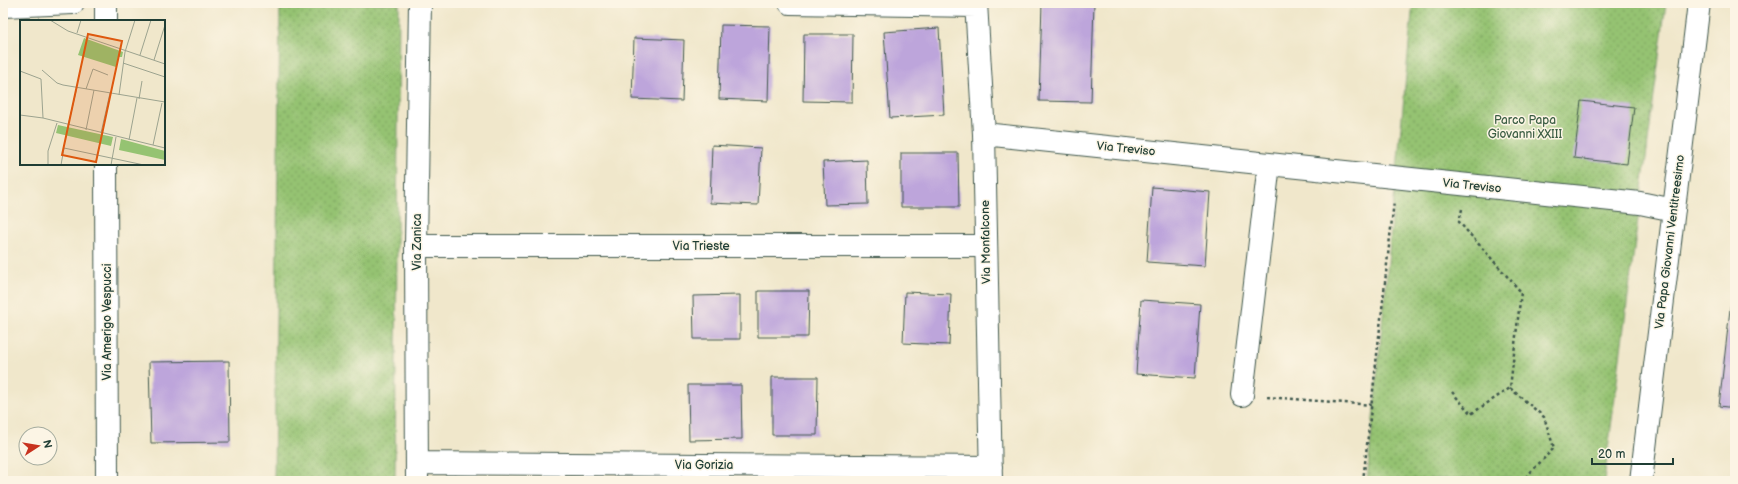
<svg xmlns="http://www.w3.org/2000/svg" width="1738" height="484" font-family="'Balsamiq Sans',sans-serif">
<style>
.green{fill:url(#green-dots);stroke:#5a8053}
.building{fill:#bda5db}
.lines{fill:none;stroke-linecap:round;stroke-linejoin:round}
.minor-casing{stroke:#3e564b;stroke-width:24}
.path{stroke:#3e564b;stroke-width:2.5;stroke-dasharray:3 3;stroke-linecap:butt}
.minor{stroke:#fff;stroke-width:22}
.labels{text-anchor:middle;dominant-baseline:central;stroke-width:3;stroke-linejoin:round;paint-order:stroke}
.park-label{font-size:12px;fill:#3c5e44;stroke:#fcf5e5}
.street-label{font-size:12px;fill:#1f3d34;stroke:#fcf5e5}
.inset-road{fill:none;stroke:#9ca38f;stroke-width:1}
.view{fill:#de580e;fill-opacity:0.15;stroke:#de580e;stroke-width:2}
.inset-edge{fill:none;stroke:#1f3d34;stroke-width:2}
</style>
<defs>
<pattern id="green-dots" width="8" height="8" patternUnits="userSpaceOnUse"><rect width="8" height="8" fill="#95c372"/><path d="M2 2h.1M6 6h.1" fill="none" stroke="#79a05e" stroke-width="1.8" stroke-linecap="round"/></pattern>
</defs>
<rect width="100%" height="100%" fill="#fcf5e5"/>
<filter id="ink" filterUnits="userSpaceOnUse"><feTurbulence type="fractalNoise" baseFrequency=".025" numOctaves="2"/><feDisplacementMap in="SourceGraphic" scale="8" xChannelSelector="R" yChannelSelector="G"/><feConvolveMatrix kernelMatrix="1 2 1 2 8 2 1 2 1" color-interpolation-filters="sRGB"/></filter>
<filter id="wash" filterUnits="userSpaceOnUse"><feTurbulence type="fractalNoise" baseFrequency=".012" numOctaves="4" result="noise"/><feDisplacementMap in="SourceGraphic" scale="16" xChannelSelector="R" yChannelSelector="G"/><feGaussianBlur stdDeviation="0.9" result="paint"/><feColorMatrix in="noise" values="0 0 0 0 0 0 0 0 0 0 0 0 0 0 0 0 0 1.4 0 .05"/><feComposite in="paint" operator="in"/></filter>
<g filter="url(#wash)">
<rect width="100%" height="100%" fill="#f0e7cb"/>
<path class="green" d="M280,3H399L395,481H274Z
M1413,3H1666L1604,481H1513L1512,477L1367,481Z"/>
<g id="blocks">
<path class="building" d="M1042,3H1094L1091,102L1039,101Z
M721,25L770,26L768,101L719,99Z
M939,28L944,115L890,118L884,32Z
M804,34H853L852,102L803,101Z
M634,38L684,40L682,101L632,99Z
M1581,101L1634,107L1627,164L1574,158Z
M712,145L761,148L758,205L710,203Z
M901,153H958L959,207H901Z
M867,160L868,204L825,205L823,162Z
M1152,187L1210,192L1205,266L1147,262Z
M1734,274H1735V408L1719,406Z
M758,291H809L808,337H758Z
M905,292L951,294L949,345L903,343Z
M740,295V339H694L693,296Z
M1141,300L1200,304L1195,378L1136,374Z
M229,361L230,442L151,443L149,362Z
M772,377H818L817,435H772Z
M688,385H741L742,439L689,440Z"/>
</g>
</g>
<g filter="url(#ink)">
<use href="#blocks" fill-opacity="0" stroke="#3e564b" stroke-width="1"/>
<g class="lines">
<defs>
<path id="minor" d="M106,3V21
M790,3L976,6
M976,3L984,134L991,481
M3,6L73,3
M984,134L1269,164L1242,395
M106,164L107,481
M1269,164L1640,203L1674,210
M416,246H986
M417,463L991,467
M417,481L416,246L420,3
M1641,481L1699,3"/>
</defs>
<use href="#minor" class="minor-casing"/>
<path class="path" d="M1462,209L1459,222L1521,292L1510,388L1544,417L1554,448L1522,481
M1452,392L1471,414L1510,388
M1267,397L1372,405
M1363,481L1394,201"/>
<use href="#minor" class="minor"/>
</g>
</g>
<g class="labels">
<g class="park-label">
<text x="1525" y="120">Parco Papa<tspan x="1525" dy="14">Giovanni XXIII</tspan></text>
</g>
<g class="street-label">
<text transform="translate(1126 149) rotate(6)">Via Treviso</text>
<text transform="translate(1472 186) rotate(6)">Via Treviso</text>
<text transform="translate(417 242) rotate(-90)">Via Zanica</text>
<text transform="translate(986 242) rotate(-91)">Via Monfalcone</text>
<text transform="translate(1670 242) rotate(-83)">Via Papa Giovanni Ventitreesimo</text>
<text x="701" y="246">Via Trieste</text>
<text transform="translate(107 322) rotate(-90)">Via Amerigo Vespucci</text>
<text x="704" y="465">Via Gorizia</text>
</g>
</g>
<g transform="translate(20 20)">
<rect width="145" height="145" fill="#f0e7cb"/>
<path d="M64,18L103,32L102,37H98L96,47L58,35ZM38,105L93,117L91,126L36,113ZM101,119L145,131V140L99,130Z" fill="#95c372"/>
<path class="inset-road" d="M30,0L48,11L145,44M57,13L61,0M120,35L131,0M134,40L145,5M103,43L145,57M22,50L37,63L43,65L145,82M0,51L21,59L23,98M66,69L73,49L88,55M99,75L105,32L115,0M119,79L122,61M0,95L23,98L145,128M48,106L57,67M66,110L74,70M81,113L90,73M109,120L117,78M133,125L142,83M28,145V131L37,103M41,145L44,128L124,145M91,145L96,117"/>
<path class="view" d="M68,14L102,21L76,142L42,135Z"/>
<rect width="145" height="145" class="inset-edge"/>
</g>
<rect width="1738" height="484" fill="none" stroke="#fcf5e5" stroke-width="16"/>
<g transform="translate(38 446) rotate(78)"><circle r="19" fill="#fcf5e5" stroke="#a4ab9e"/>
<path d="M0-3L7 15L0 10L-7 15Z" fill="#c8321e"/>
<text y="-6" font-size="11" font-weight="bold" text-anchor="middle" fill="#1f3d34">N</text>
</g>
<path d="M1592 458v6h81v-6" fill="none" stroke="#1f3d34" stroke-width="2"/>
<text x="1598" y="458" font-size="12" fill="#1f3d34" stroke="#fcf5e5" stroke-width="3" paint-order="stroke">20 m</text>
</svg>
